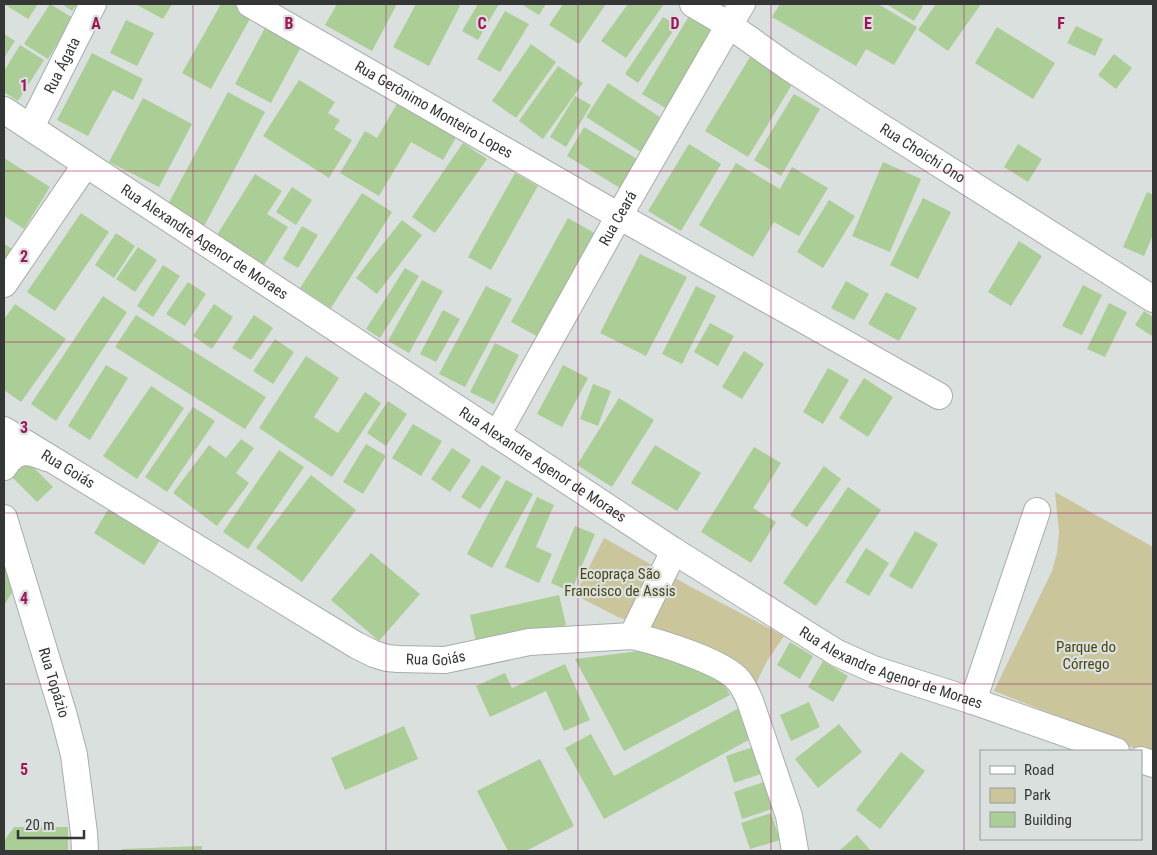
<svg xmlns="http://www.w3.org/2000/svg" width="1157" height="855" font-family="'Roboto Condensed',sans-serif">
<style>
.green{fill:#cbc59c}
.building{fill:#abce97}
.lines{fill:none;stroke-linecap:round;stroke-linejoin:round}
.minor-casing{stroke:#a8adab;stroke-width:28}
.minor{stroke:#fff;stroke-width:26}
.grid{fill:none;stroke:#a21459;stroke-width:1;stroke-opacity:0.55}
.labels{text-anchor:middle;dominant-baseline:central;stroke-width:4.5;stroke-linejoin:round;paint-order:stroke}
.street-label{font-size:15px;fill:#343736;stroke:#d9e0dd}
.park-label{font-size:15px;fill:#4d4614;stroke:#d9e0dd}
.grid-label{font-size:16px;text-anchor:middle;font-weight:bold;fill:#a21459;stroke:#d9e0dd;stroke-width:4.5;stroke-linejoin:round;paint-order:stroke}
</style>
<rect width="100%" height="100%" fill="#d9e0dd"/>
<path class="green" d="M1055,492L1153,547V757C1102,732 1047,712 994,691L1052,571L1057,553L1059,532Z
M604,538L691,587L784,636L767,661L754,688L750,676L743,666L732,658L716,650L655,627L641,625L618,617L575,595Z"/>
<path class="building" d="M4,4H38L28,19Z
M50,4L73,18L48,59L24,44Z
M62,4H77L72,11Z
M135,4H172L163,19Z
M221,4H233L252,15L211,89L182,73Z
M337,4H397L372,51L325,25Z
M416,4H455L460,6L429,66L393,47Z
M478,4H499L478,40L462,31Z
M521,4H546L539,15Z
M563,4H606L579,44L549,25Z
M628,4H664L626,58L601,41Z
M780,4H803L806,5L807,4H878L917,27L894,65L866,49L856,66L772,17Z
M886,4H920L923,6L914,21Z
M936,4H981L948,51L918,30Z
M505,11L529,24L500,72L477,59Z
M689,16L716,31L669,110L642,94Z
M663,17L677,25L638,83L625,74Z
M126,20L154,33L137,66L110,53Z
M266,26L302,45L271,103L235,84Z
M1076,26L1103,39L1095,56L1067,43Z
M997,27L1055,63L1033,99L975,63Z
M4,34L15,41L4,58Z
M531,44L556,62L516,118L492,101Z
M20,45L44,60L18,101L4,92V71Z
M92,53L143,79L133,100L113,90L88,136L57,120Z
M1114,54L1132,68L1116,89L1098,75Z
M750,57L793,83L748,157L705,131Z
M558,66L583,83L543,139L519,121Z
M299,80L335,102L328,113L340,120L334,129L352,140L329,178L263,136Z
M608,83L666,121L644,154L586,117Z
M228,92L265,112L202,230L165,210Z
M794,94L820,109L781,176L754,160Z
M575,96L591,105L566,147L550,137Z
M143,98L192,124L159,187L109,162Z
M398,102L457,136L443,160L411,142L379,196L340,173L365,131L377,138Z
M584,127L642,162L625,191L567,156Z
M463,143L487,159L435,233L412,217Z
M689,144L721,164L681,231L648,211Z
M1018,144L1042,159L1028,182L1004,167Z
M4,158L50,187L24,229L4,216Z
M883,162L921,179L890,252L852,236Z
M736,163L780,189L792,167L828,188L799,236L774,222L753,257L699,225Z
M515,173L538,186L491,270L468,257Z
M255,174L282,191L267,214L288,227L264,265L217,235Z
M292,187L312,200L296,225L276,212Z
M1147,192L1153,195V235L1144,256L1123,247Z
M362,193L392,212L331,308L300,288Z
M923,198L951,212L918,279L890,265Z
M829,200L855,216L823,268L797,252Z
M81,213L109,232L55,311L27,292Z
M568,218L596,234L538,337L511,322Z
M402,220L422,235L377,294L356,278Z
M302,226L318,235L298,268L283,259Z
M116,233L135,246L114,278L95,265Z
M1019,241L1042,256L1011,306L988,292Z
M4,244L12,249L4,262Z
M138,247L157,260L135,292L116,279Z
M640,254L687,277L646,356L600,333Z
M163,265L180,276L153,317L137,306Z
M405,268L419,276L380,338L366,329Z
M422,280L443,291L409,353L388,341Z
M846,281L869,294L854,320L831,308Z
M188,282L206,294L185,326L166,314Z
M1083,285L1102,295L1082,335L1062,326Z
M486,286L512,299L465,387L439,374Z
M696,286L716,296L682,364L662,354Z
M886,292L917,308L899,341L868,324Z
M103,296L127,312L56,421L31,404Z
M1109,303L1127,312L1105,357L1087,349Z
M15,304L66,339L21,402L4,390V319Z
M214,304L233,317L212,349L193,336Z
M443,310L460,319L436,362L420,354Z
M1144,311L1153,317V334L1152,336L1135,325Z
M136,315L266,397L245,429L115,347Z
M254,315L273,328L251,360L232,348Z
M710,323L734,336L718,366L694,352Z
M275,339L294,352L273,384L253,371Z
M495,343L519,355L494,404L470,392Z
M744,351L764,364L742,399L722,387Z
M306,356L339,378L314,417L338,433L365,392L381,403L332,477L259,428Z
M106,365L128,378L90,440L68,426Z
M563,365L588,378L562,427L537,414Z
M828,368L849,380L823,424L803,412Z
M864,378L893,397L868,437L839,418Z
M593,384L611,391L598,426L580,419Z
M151,386L184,408L137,479L103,456Z
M619,398L654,420L612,487L577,465Z
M388,401L407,414L386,446L367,433Z
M193,407L215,421L167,492L145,477Z
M413,424L442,441L421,476L392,458Z
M241,439L254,448L236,473L249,483L217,526L173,493L209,445L226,458Z
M366,444L386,456L363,494L343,482Z
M655,445L701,473L677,511L631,483Z
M754,447L781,463L753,508L776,522L751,563L701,532Z
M452,448L471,460L450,492L431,479Z
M279,450L304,467L248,549L223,532Z
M27,461L53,487L37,502L11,476Z
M482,465L501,477L480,509L461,497Z
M824,466L841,479L807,527L790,515Z
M311,475L356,510L302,582L256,548Z
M506,480L533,494L492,568L467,554Z
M848,487L881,510L816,606L783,583Z
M537,497L554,505L536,547L552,554L539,583L505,567Z
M109,508L160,540L144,565L94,533Z
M575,526L595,534L571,592L551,583Z
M915,531L938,544L912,589L889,576Z
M866,548L889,563L869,596L845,582Z
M371,553L420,594L379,641L331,600Z
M4,568L15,588L4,605Z
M559,595L566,625L477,646L470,615Z
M790,642L813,656L800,679L777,665Z
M640,651L720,676L730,695L624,751L575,659Z
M823,661L848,676L833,702L808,687Z
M565,664L590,720L564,731L546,691L490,717L476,686L505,673L512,688Z
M809,702L820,727L791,741L780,715Z
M739,708L754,737L604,819L565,748L591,734L614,776Z
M839,724L862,752L818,788L795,759Z
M404,726L418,759L345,790L331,758Z
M756,746L764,773L734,783L726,756Z
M901,752L925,771L880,829L856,810Z
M540,759L574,826L526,851H508L477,791Z
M764,782L772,809L742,819L734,792Z
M771,813L780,840L750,849L741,823Z
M14,827H68V851H4V841Z
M857,835L871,851H839Z
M202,846V851H122V849Z"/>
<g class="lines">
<defs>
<g id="minor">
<path id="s1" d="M250,4L619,216L939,396"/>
<path id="s2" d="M693,4L729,25L787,66L870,120L1153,299"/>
<path id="s3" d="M4,110L674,551L837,653L873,669L973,701L1116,751"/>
<path id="s4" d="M31,127L93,4"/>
<path d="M4,284L86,164"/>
<path id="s5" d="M4,430L356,645L374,654L387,658L398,659L445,660L529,642L632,636C656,641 725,662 739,681C744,687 747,694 750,701L789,816L795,851"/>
<path id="s6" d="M497,435L619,216L729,25L742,4"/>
<path d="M4,467C16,448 28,450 47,458"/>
<path id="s7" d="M4,518L64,716L74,755L84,833L85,851"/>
<path d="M632,636L674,551"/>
<path d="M973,701L1037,511"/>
<path d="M1141,760L1153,764"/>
</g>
</defs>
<use href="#minor" class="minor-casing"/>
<use href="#minor" class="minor"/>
</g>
<path class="grid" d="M193,4V851M386,4V851M578,4V851M771,4V851M964,4V851M4,171H1153M4,342H1153M4,513H1153M4,684H1153"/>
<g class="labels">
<g class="street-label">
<text stroke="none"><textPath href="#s4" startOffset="69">Rua Ágata</textPath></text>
<text stroke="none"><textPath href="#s1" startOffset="212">Rua Gerônimo Monteiro Lopes</textPath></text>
<text stroke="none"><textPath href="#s2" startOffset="274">Rua Choichi Ono</textPath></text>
<text stroke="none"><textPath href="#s6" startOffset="248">Rua Ceará</textPath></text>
<text stroke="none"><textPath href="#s3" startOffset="240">Rua Alexandre Agenor de Moraes</textPath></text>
<text stroke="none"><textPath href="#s3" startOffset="645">Rua Alexandre Agenor de Moraes</textPath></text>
<text stroke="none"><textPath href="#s5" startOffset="75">Rua Goiás</textPath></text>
<text stroke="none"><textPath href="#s5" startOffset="495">Rua Goiás</textPath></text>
<text stroke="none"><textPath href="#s3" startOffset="1050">Rua Alexandre Agenor de Moraes</textPath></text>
<text stroke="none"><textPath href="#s7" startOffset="172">Rua Topázio</textPath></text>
</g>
<g class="park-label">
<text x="620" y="574">Ecopraça São<tspan x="620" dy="17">Francisco de Assis</tspan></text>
<text x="1086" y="647">Parque do<tspan x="1086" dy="17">Córrego</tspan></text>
</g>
</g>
<g class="grid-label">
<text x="96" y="29">A</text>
<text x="289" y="29">B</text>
<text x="482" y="29">C</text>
<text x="675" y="29">D</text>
<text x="868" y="29">E</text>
<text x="1061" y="29">F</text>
<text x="24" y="91">1</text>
<text x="24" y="262">2</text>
<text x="24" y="433">3</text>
<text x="24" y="604">4</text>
<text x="24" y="775">5</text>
</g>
<rect width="1157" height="855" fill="none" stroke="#343736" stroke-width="10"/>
<rect x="980" y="750" width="162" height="90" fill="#d9e0dd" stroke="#979c9a"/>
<rect x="990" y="766" width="25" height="8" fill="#ffffff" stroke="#979c9a"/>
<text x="1024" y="775" font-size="15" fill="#343736">Road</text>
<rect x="990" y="788" width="25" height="15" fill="#cbc59c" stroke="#979c9a"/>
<text x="1024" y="800" font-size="15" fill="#343736">Park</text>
<rect x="990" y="812" width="25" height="15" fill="#abce97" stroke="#979c9a"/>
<text x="1024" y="825" font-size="15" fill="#343736">Building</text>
<path d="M18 830v8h66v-8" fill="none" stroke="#343736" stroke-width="2.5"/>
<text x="25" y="830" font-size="15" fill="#343736" stroke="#d9e0dd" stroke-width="4" paint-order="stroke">20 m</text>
</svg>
